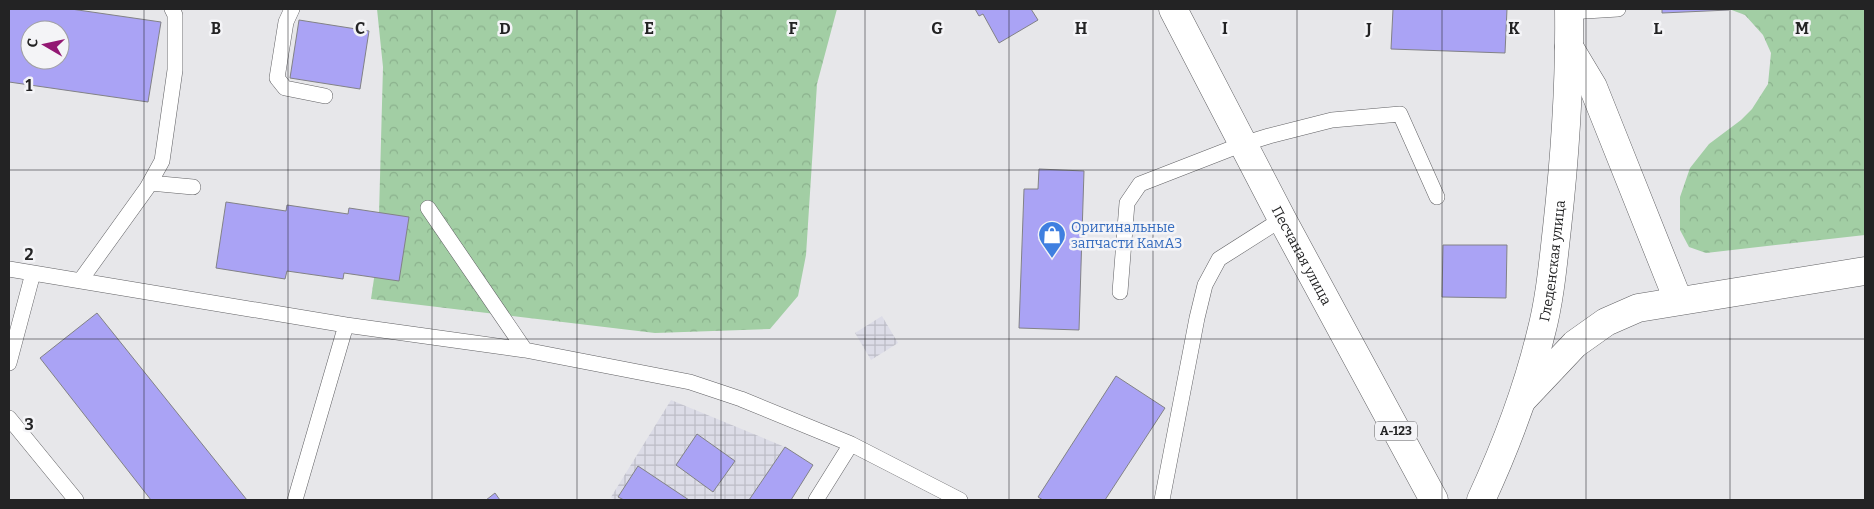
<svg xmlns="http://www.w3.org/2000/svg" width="1874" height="509" font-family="Bitter,serif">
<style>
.industrial{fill:url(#industrial-grid)}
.forest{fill:url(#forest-crowns)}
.building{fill:#aaa3f5;stroke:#828286;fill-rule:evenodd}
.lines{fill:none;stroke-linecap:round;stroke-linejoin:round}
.lane-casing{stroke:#616164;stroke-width:16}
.street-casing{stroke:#616164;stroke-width:29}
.secondary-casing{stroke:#616164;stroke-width:29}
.primary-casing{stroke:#616164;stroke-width:29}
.lane{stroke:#fff;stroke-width:15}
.street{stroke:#fff;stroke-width:28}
.secondary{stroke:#fff;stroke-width:28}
.primary{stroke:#fff;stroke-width:28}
.grid{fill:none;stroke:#232324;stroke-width:1;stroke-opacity:0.55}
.labels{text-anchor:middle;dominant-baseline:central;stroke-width:5;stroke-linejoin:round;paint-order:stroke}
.shield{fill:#f4f4f7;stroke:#626263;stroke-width:1}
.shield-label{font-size:12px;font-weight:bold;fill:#232324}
.shop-label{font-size:14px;fill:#366cbe;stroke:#f4f4f7;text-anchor:start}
.street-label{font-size:14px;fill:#232324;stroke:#f4f4f7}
.grid-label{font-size:16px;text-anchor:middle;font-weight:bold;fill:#232324;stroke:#f4f4f7;stroke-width:5;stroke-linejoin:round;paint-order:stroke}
</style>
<defs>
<pattern id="industrial-grid" width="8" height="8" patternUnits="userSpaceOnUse" patternTransform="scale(1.25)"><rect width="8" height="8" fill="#dcdce7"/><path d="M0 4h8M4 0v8" fill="none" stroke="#bcbcc6"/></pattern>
<pattern id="forest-crowns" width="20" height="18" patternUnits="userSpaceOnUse" patternTransform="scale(1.25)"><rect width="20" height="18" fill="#a2cea4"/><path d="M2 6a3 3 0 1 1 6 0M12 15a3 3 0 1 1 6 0" fill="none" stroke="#8bb18d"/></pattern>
</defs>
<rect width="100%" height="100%" fill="#e7e7ea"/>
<path class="industrial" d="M882,316L898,343L871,360L855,333Z
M671,400L785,447L749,500H615L611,497Z"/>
<path class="forest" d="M377,9H837L817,84L806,255L798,296L770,329L655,333L371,299L378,251L383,67Z
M1729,9H1865V235L1706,253L1689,247L1680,230V197L1690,168L1709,144L1741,120L1752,109L1768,84L1771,53L1763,35L1745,15Z"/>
<path class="building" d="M9,9H71L161,22L148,102L9,82ZM30,30H60V60H30Z
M975,9H1031L1038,20L999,43L983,14L979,16Z
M1393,9H1507L1505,53L1391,49Z
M1662,9H1729V10L1662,13Z
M299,20L369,31L360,89L290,78Z
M1039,169L1084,171L1079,330L1019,328L1024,189H1038Z
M226,202L286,211L287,205L348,214L349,208L409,217L399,281L344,273L343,279L287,271L285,279L216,268Z
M1443,245H1507L1506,298L1442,297Z
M97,313L247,500H151L40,358Z
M1116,376L1165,408L1105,500H1043L1038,497Z
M697,434L735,461L713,492L676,465Z
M785,447L813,465L791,500H749Z
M638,466L689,500H624L618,497Z
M495,493L500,500H486Z"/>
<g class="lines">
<defs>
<path id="lane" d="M292,9L286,22L277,78L285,88L325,96
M1569,12L1618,9
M150,183L193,187
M428,208L525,350
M9,269L346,325L525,350L690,382L741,399L851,444L960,500
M80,281L147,188L162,161L175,70V15L172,9
M1120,292L1127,203L1140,184L1243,144L1269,136L1332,120L1400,114L1437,197
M9,363L33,273
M9,418L76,500
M295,500L346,325
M816,500L851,444
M1162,500L1197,318L1205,285L1219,259L1282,219"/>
<path id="street" d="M1569,47L1593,87L1678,300
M1523,399L1575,344L1606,322L1638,308L1865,271"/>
<g id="secondary">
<path id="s1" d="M1481,500C1506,446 1527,391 1541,333C1550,299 1553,263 1557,228C1565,156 1570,82 1569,9"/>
</g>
<g id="primary">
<path id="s2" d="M1173,9L1282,219L1434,500"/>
</g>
</defs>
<use href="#lane" class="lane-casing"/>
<use href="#street" class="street-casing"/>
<use href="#secondary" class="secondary-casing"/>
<use href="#primary" class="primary-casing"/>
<use href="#lane" class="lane"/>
<use href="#street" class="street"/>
<use href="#secondary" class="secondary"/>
<use href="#primary" class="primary"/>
</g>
<path class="grid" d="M144,9V500M288,9V500M432,9V500M577,9V500M721,9V500M865,9V500M1009,9V500M1153,9V500M1297,9V500M1442,9V500M1586,9V500M1730,9V500M9,170H1865M9,339H1865"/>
<defs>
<symbol id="shop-pin" viewBox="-11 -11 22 30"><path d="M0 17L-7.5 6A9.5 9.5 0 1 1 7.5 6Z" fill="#3f7fe0" stroke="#f4f4f7"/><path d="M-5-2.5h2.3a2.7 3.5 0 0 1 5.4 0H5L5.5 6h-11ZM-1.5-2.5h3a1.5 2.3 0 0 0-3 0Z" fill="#fff"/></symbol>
</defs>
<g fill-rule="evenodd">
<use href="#shop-pin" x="1036" y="219" width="32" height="43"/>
</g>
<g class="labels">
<rect class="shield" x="1375" y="421.5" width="42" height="19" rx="4"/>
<g class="shield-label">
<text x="1396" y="431">А-123</text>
</g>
<g class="shop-label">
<text x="1071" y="227">Оригинальные<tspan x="1071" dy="16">запчасти КамАЗ</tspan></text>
</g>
<g class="street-label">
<text stroke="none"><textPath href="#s2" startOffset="278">Песчаная улица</textPath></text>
<text stroke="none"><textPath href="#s1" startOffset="251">Гледенская улица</textPath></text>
</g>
</g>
<g class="grid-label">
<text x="216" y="34">B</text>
<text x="360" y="34">C</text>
<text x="505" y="34">D</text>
<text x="649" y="34">E</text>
<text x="793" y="34">F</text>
<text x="937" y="34">G</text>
<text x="1081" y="34">H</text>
<text x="1225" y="34">I</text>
<text x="1369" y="34">J</text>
<text x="1514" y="34">K</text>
<text x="1658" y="34">L</text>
<text x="1802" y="34">M</text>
<text x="29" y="91">1</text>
<text x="29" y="260">2</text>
<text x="29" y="430">3</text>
</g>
<rect width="1874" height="509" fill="none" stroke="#232324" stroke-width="20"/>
<g transform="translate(45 45) rotate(279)"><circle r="24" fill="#f4f4f7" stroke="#a0a0a3"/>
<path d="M0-4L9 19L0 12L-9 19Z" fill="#931773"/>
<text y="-8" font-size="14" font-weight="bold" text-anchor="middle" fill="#232324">С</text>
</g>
</svg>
